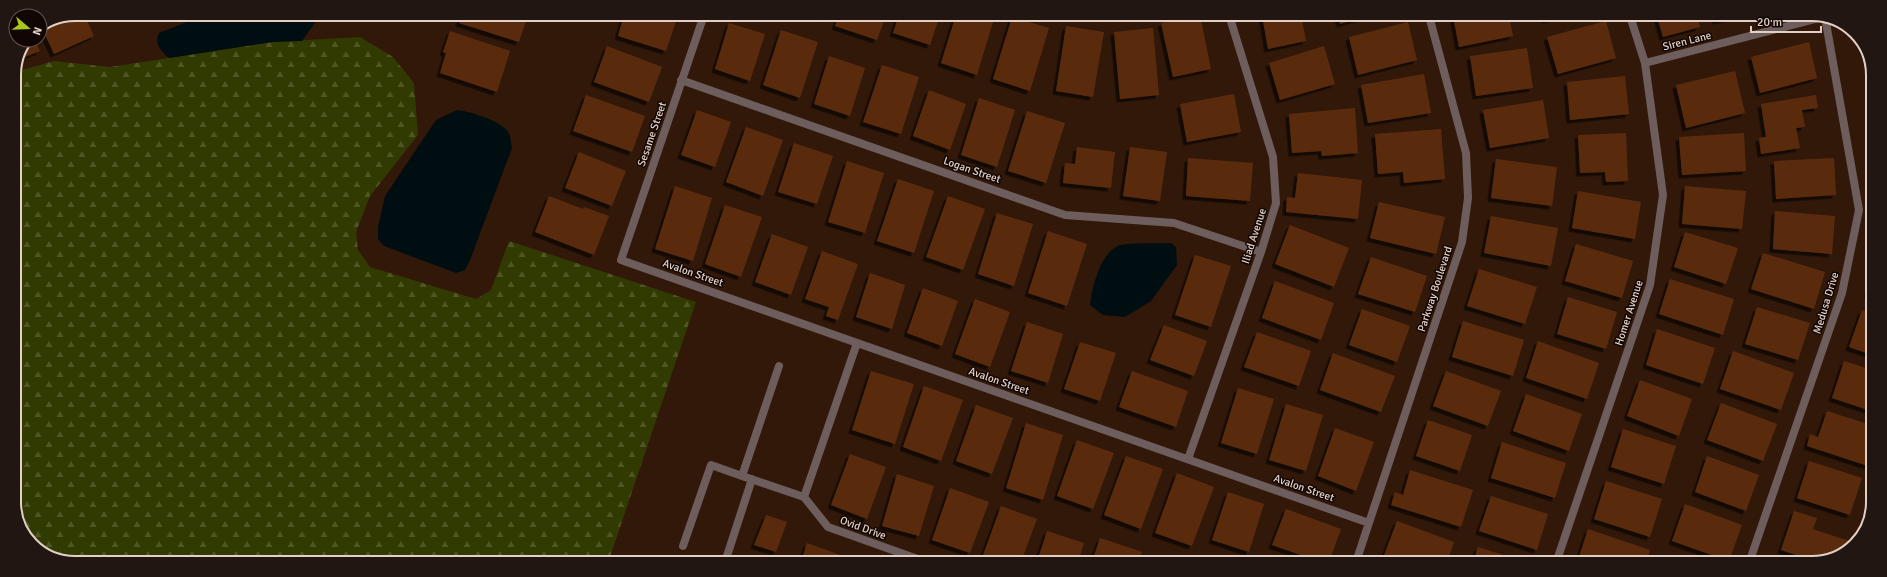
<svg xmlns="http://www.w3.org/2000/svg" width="1887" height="577" font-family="Signika,sans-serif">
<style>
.forest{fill:url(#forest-firs)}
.water{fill:#000e12}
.building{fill:#5a2c11;filter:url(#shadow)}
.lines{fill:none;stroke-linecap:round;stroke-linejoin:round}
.service{stroke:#6e5d5d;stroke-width:8}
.minor{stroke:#6e5d5d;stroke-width:8}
.labels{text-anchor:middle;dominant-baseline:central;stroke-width:3;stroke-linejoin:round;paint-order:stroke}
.street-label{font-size:11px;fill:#e2d0c7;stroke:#110603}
.rim{fill:none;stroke:#e2d0c7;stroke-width:2}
</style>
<defs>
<pattern id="forest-firs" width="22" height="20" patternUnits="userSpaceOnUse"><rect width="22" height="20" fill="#313a00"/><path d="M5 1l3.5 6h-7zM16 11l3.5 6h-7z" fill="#4f5524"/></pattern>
<filter id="shadow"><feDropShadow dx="-3.5" dy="3.5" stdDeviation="0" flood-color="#0009"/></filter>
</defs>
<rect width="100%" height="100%" fill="#311809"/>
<path class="forest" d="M360,37L393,57L414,83L418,135L370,196L356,232L358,250L370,267L476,299L491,290L509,241L696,302L610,557L624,562L59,561L29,542L14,507L15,72L54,61L110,67L272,42Z"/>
<path class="water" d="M207,14H321L302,41L272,42L169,58C161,50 154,45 159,33Z
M457,110C471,112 500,120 508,132C511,136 511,143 512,148L470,260L465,270L456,273L384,246L378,239V227L385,196L436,120Z
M1171,243L1176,247L1177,265L1151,301L1125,317L1103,315L1090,305C1092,287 1100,254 1118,246C1126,242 1160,244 1171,243Z"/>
<path class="building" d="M74,14H84L94,36L54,54L42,28Z
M462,14H472L528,15L519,42L459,23Z
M624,15H678L666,51L618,36Z
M815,15H826L825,19Z
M839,15H886L877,40L835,26Z
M899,15H940L930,45L893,33Z
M956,15H995L977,75L941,63Z
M1200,15L1211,69L1173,77L1161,23Z
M1262,15H1301L1306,41L1268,49Z
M1338,16H1368L1340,24Z
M1453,16H1509L1513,36L1459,47Z
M1545,16H1559L1546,20Z
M1657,16H1697L1700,27L1663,37Z
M1715,16H1736V17L1716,21Z
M1012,17L1049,28L1030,91L993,79Z
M1606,21L1616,58L1558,74L1547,37Z
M1408,22L1417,60L1358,75L1349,37Z
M729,23L765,34L750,81L715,69Z
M1066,26L1104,32L1093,97L1056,91Z
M1153,28L1159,95L1120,99L1114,32Z
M781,30L818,42L800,98L763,85Z
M450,31L510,51L497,92L440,73L446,53L443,52Z
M1857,36L1860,37L1866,51L1864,52Z
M28,40H35L40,51L20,59Z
M1809,42L1817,78L1760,93L1751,57Z
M607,46L662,67L649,102L594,82Z
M1324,46L1335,84L1280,100L1269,63Z
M1527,48L1533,88L1476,96L1470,56Z
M829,56L865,68L850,116L814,104Z
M882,65L919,77L901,134L863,122Z
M1735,71L1745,113L1686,128L1676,85Z
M1424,74L1431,113L1368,123L1361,85Z
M1625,76L1629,114L1570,120L1567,82Z
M929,90L966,104L950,150L913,136Z
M1234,94L1241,132L1187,142L1180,104Z
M586,95L645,116L632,152L573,131Z
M1816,95L1818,108L1802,110L1805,127L1796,128L1800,148L1761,154L1759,138L1766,137L1761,104Z
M979,98L1015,110L997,167L961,155Z
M1543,100L1549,138L1490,148L1483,110Z
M1355,108L1358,153L1322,156L1321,151L1292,153L1289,114Z
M697,110L731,122L715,167L681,155Z
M1027,111L1065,123L1046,183L1008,171Z
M746,127L783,140L763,196L726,182Z
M1441,129L1445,179L1404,183L1403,172L1378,174L1375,134Z
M1626,133L1628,181L1606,182L1605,172L1580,173L1578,135Z
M1744,133L1746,171L1682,175L1679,137Z
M794,143L833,156L817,204L778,192Z
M1077,147L1115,152L1111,188L1063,183L1065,163L1075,164Z
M1130,147L1167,152L1160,201L1123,196Z
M579,152L626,171L612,206L565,188Z
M1188,158L1253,163L1250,201L1186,196Z
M1834,158L1836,195L1776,199L1774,161Z
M1496,159L1557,167L1552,206L1491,198Z
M847,161L884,173L865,233L828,222Z
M1298,173L1362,180L1358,219L1286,212L1287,197L1295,198Z
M898,179L934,191L914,253L877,241Z
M675,186L712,198L693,261L655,249Z
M1685,186L1746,191L1742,229L1682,224Z
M1578,191L1641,202L1635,239L1572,228Z
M549,196L583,209L584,207L609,216L594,255L535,232Z
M948,196L985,209L963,270L926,257Z
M1379,202L1445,217L1436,254L1370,238Z
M725,205L762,217L741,277L705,264Z
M1775,211L1835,216L1832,254L1773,249Z
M997,213L1033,224L1014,286L978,274Z
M1491,216L1558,228L1551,266L1484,253Z
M1290,225L1349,248L1334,287L1275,264Z
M1048,231L1087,244L1067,306L1028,293Z
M1685,232L1738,248L1726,284L1674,267Z
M772,234L808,247L791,295L755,282Z
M1576,244L1633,261L1622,298L1565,281Z
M822,251L858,264L838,320L826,316L829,307L805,299Z
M1763,253L1825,272L1814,309L1751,289Z
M1195,255L1231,266L1211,327L1175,315Z
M1371,257L1427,276L1415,312L1358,294Z
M1479,269L1537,287L1525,324L1467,306Z
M870,273L905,285L892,329L856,317Z
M1670,279L1734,299L1723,335L1659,314Z
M1872,279V295L1867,294Z
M1275,281L1334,303L1321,340L1262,318Z
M923,288L958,301L942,346L907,333Z
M1568,297L1617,312L1606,349L1557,334Z
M975,299L1010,312L990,367L955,354Z
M1757,307L1810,323L1798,360L1745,344Z
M1362,309L1410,326L1397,362L1349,345Z
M1862,310L1872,314V355L1849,347Z
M1463,321L1524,340L1513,376L1452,357Z
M1027,322L1063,334L1048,383L1011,371Z
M1164,325L1207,341L1194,376L1150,360Z
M1657,329L1715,348L1703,384L1646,365Z
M1257,332L1311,351L1299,386L1244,367Z
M1538,341L1599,363L1587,399L1526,378Z
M1080,342L1116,353L1100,401L1064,389Z
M1733,351L1794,373L1781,410L1720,389Z
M1333,353L1395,376L1381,412L1320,390Z
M1844,361L1872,370L1871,411L1832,398Z
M871,371L914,384L895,444L852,430Z
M1132,371L1188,391L1176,427L1119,407Z
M1446,371L1501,391L1488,426L1433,406Z
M1640,380L1692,399L1679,436L1627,416Z
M924,386L963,400L941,461L903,447Z
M1238,388L1274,399L1257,454L1221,443Z
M1526,394L1582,414L1569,451L1513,431Z
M1721,403L1777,424L1763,461L1707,440Z
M1286,404L1323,415L1306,471L1269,460Z
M976,405L1013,418L992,474L956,461Z
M1827,411L1871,425V467L1807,446L1810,434L1818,437Z
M1428,420L1472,435L1460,471L1416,456Z
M1026,423L1063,435L1043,500L1006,488Z
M1335,428L1374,442L1356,491L1318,476Z
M1623,429L1676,446L1664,484L1611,467Z
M1077,440L1114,453L1093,509L1057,496Z
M1502,442L1566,463L1555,498L1491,478Z
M850,454L886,467L867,519L831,505Z
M1126,456L1163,469L1141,529L1104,515Z
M1707,456L1759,475L1746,511L1695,492Z
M1809,461L1862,478L1850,515L1797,498Z
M1410,470L1473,490L1461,527L1391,505L1395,492L1403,495Z
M1177,473L1214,487L1192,546L1155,533Z
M897,474L934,486L919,536L882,526Z
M1606,481L1662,499L1650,537L1594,519Z
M950,488L989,502L970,553L932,540Z
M1228,492L1264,504L1249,552L1212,540Z
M1491,496L1548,514L1537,550L1479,531Z
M1685,504L1742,525L1729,561L1672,541Z
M1001,506L1037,519L1021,562H994L982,558Z
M1286,509L1341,529L1329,562H1321L1272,545Z
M1794,511L1817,518L1813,529L1849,541L1845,552L1817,562L1781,550Z
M766,515L787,522L776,552L754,545Z
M1397,521L1454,542L1447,563L1396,562L1383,558Z
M1588,529L1650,550L1646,563H1577Z
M1047,531L1084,543L1078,562H1037Z
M1100,538L1142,552L1138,562H1092Z
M807,543L843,556L841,562H801Z
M1478,547L1525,562V563H1473Z
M1667,555L1687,563H1664Z
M1263,557L1277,562H1261Z"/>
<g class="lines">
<path class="service" d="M779,366L742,476L804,497
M683,546L711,465L742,476
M725,562L752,479"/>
<path class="minor" d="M384,14C393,20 402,18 411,14
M704,15L621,260L1369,523
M1645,63L1827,16
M681,80L1065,215L1174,223L1261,252
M857,343L804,497L828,527L926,562
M1188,459L1261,252L1276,203L1273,157L1229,15
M1356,562L1462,242L1468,198L1466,153L1429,16
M1556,563L1650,285L1663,195L1645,63L1630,16
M1749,563L1842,293L1859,210L1825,17"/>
</g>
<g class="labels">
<g class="street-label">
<text transform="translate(1687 41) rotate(-14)">Siren Lane</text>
<text transform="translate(652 134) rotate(-71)">Sesame Street</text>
<text transform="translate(972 170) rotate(19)">Logan Street</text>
<text transform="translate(1254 236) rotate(-72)">Iliad Avenue</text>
<text transform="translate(693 273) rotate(19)">Avalon Street</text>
<text transform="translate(1435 289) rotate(-72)">Parkway Boulevard</text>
<text transform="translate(1826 303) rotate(-73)">Medusa Drive</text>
<text transform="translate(1629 313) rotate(-72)">Homer Avenue</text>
<text transform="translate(999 381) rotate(19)">Avalon Street</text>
<text transform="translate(1304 488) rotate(19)">Avalon Street</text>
<text transform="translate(863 528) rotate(20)">Ovid Drive</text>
</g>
</g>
<path d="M0 0H1887V577H0ZM75 21H1812A54 54 0 0 1 1866 75V502A54 54 0 0 1 1812 556H75A54 54 0 0 1 21 502V75A54 54 0 0 1 75 21Z" fill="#221613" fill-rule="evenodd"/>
<path class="rim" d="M75 21H1812A54 54 0 0 1 1866 75V502A54 54 0 0 1 1812 556H75A54 54 0 0 1 21 502V75A54 54 0 0 1 75 21Z"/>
<g transform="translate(28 28) rotate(109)"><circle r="19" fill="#110603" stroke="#655751"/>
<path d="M0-3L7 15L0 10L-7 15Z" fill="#a9c71a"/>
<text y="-6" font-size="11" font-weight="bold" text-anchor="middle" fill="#e2d0c7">N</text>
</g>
<path d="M1751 26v6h70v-6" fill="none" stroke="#e2d0c7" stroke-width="2"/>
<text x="1757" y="26" font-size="12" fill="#e2d0c7" stroke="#110603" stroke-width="3" paint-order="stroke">20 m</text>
</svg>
